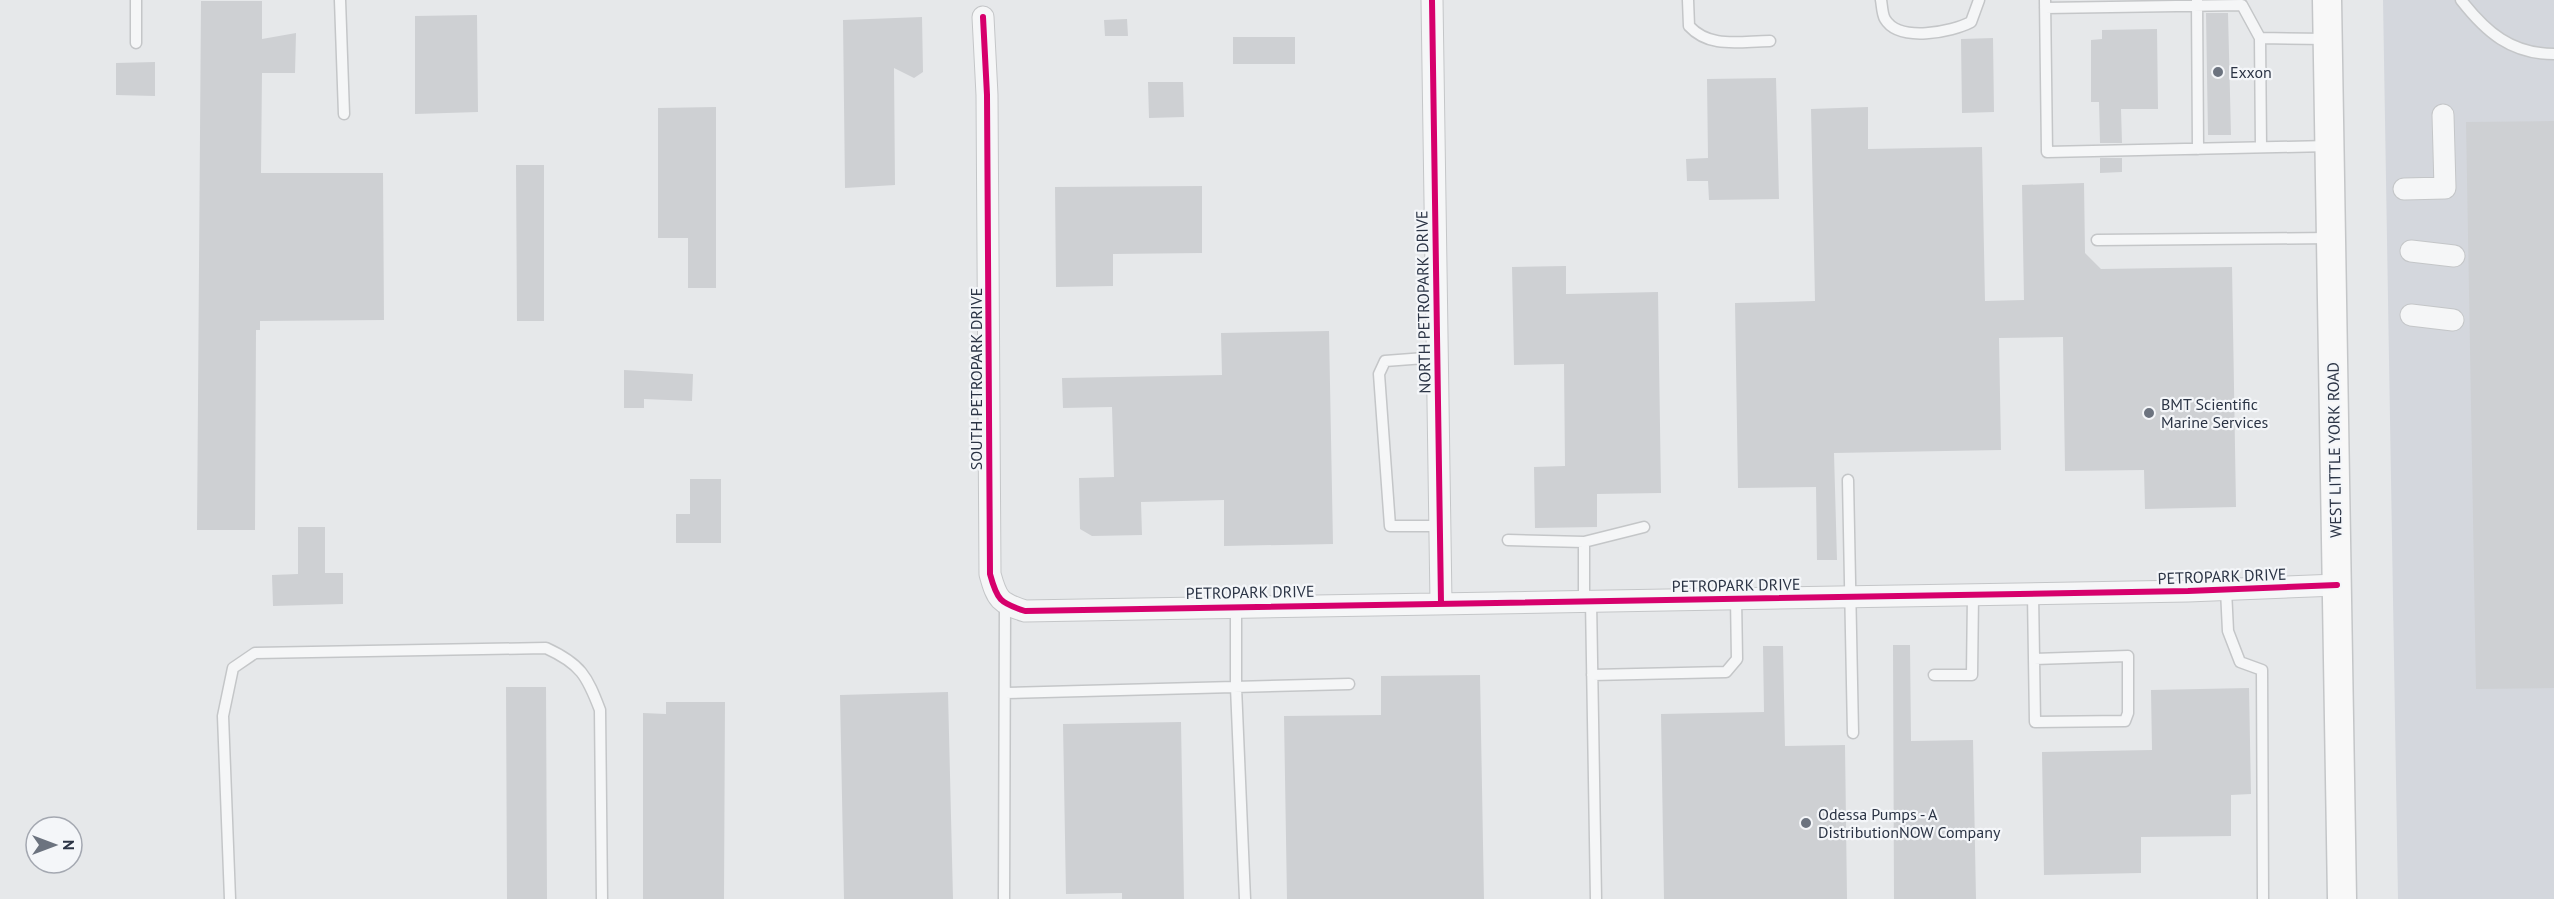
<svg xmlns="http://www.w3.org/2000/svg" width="2554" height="899" font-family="'PT Sans',sans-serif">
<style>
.built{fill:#d4d7dd}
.building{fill:#ced0d3}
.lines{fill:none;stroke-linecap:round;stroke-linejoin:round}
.service-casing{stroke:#c4c6c8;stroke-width:13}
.minor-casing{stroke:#c4c6c8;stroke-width:23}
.secondary-casing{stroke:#c4c6c8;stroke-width:31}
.service{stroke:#f5f6f7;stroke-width:10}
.minor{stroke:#f5f6f7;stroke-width:21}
.secondary{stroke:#f8f8f8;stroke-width:28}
.cycleway-casing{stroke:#f4f6f9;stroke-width:10}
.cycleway{stroke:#d6006c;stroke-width:6}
.poi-dot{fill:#6c737f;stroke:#f4f6f9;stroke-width:2}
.labels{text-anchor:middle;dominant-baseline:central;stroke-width:4.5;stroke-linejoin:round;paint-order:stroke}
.poi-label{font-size:16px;fill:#2b3445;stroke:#f4f6f9;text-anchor:start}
.street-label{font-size:16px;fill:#2b3445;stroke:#f4f6f9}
</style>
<rect width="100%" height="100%" fill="#e6e8ea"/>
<path class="built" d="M2383,0H2554V899H2398Z"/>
<path class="building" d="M201,1H262V39L296,33L295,73H262L261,173H383L384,320L260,321V330H256L255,530H197Z
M2206,13H2228L2231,135H2208Z
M477,15L478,112L415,114V16Z
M922,17L923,72L914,78L894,68L895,185L845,188L843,20Z
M1127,19L1128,36H1105L1104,20Z
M2157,29L2158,109H2121L2122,143H2100L2099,102H2091V40L2102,39V30Z
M1233,37H1295V64H1233Z
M1993,38L1994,112L1962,113L1961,39Z
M155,62V96L116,95V63Z
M1776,78L1779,199L1709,200L1708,181H1687L1686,159L1708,158L1707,79Z
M1148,82H1183L1184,117L1149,118Z
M716,107V288H688V238H658V108Z
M1868,107V149L1982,147L1985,301L2024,300L2022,185L2084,183L2085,253L2101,269L2232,267L2236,507L2145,509L2144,470L2065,471L2063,337L1999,338L2001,450L1834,453L1837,560H1817L1816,487L1738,488L1735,303L1815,301L1811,109Z
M2554,121V688L2476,689L2466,122Z
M2100,158H2122V172L2100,173Z
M516,165H544V321H517Z
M1202,186V253L1113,254V286L1056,287L1055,187Z
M1566,266V294L1658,292L1661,493L1597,494V527L1535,528L1534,467L1565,466L1564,364L1514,365L1512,267Z
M1329,331L1333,544L1224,546V500L1141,502L1142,535L1092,536L1080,529L1079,478L1114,477L1112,407L1063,408L1062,378L1222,375L1221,333Z
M624,370L693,374L692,401L644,399V408H624Z
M690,479H721V543H676V514H690Z
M298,527H325V573H343V604L273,606L272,575L298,574Z
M1893,645H1910L1911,741L1973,740L1976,899H1894Z
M1763,646H1783L1785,746L1845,745L1847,899H1664L1661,714L1764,712Z
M1480,675L1484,899H1287L1284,716L1381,715V676Z
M506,687H546L547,899H507Z
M2249,688L2251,794L2231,795V836L2141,837V873L2044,875L2042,752L2152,750L2151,690Z
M948,692L953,899H844L840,695Z
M666,702H725L724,899H643V713L666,714Z
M1181,722L1184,899H1122V893L1066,894L1063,724Z"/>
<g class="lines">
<defs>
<path id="service" d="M136,0V43
M340,0L344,114
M1688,0L1689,26C1710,49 1740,41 1770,41
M1881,0C1882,5 1882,14 1885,19C1899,43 1952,32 1971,22L1979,0
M2045,0L2047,152L2329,146
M2197,0L2198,149
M2461,0C2486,32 2511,54 2554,54
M2045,8L2242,5L2260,38L2327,39
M2260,38L2261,147
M2097,240L2331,238
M1438,357L1385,361L1379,374L1390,526H1440
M1848,480L1853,733
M1508,540L1584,542V601
M1584,542L1644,527
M2226,590L2228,631L2240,662L2262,670L2263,899
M2033,594L2035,722L2125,721L2128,713V656L2034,659
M1591,600L1596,899
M1236,606V687L1245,899
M1592,675L1726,672L1737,659L1736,598
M1934,675H1972L1973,595
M1005,693L1349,684
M230,899L223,716L233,668L255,653L546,648C581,664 587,676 600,710L602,899
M1004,899L1005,605"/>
<path id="minor" d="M1432,0L1441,603
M983,17L987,95L990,574C997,600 1000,603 1025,611L2188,591L2337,585
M2404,189L2445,188L2443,115
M2411,251L2454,256
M2411,315L2453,320"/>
<path id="secondary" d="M2327,0L2342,899"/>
</defs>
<use href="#service" class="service-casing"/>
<use href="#minor" class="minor-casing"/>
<use href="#secondary" class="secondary-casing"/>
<use href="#service" class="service"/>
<use href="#minor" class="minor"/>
<use href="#secondary" class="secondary"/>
<defs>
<path id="cycleway" d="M1432,0L1441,603
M983,17L987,95L990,574C997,600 1000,603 1025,611L2188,591L2337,585"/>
</defs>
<use href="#cycleway" class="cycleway-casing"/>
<use href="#cycleway" class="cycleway"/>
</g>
<g class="poi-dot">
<circle cx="2218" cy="72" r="6"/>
<circle cx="2149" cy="413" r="6"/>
<circle cx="1806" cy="823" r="6"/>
</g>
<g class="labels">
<g class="poi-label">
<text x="2230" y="72">Exxon</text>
<text x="2161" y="404">BMT Scientific<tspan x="2161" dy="18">Marine Services</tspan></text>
<text x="1818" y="814">Odessa Pumps - A<tspan x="1818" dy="18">DistributionNOW Company</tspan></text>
</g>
<g class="street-label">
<text transform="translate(1423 302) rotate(-91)">NORTH PETROPARK DRIVE</text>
<text transform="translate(976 379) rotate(-90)">SOUTH PETROPARK DRIVE</text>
<text transform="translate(2334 450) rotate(-91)">WEST LITTLE YORK ROAD</text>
<text transform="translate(2222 576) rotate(-2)">PETROPARK DRIVE</text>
<text transform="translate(1736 585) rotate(-1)">PETROPARK DRIVE</text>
<text transform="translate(1250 592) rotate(-1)">PETROPARK DRIVE</text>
</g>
</g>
<g transform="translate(54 845) rotate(90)"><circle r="28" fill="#f4f6f9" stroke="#a4a8b1" stroke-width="1.5"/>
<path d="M0-4.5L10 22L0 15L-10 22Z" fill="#6c737f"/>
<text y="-9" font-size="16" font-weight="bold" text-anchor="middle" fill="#2b3445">N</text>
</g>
</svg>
